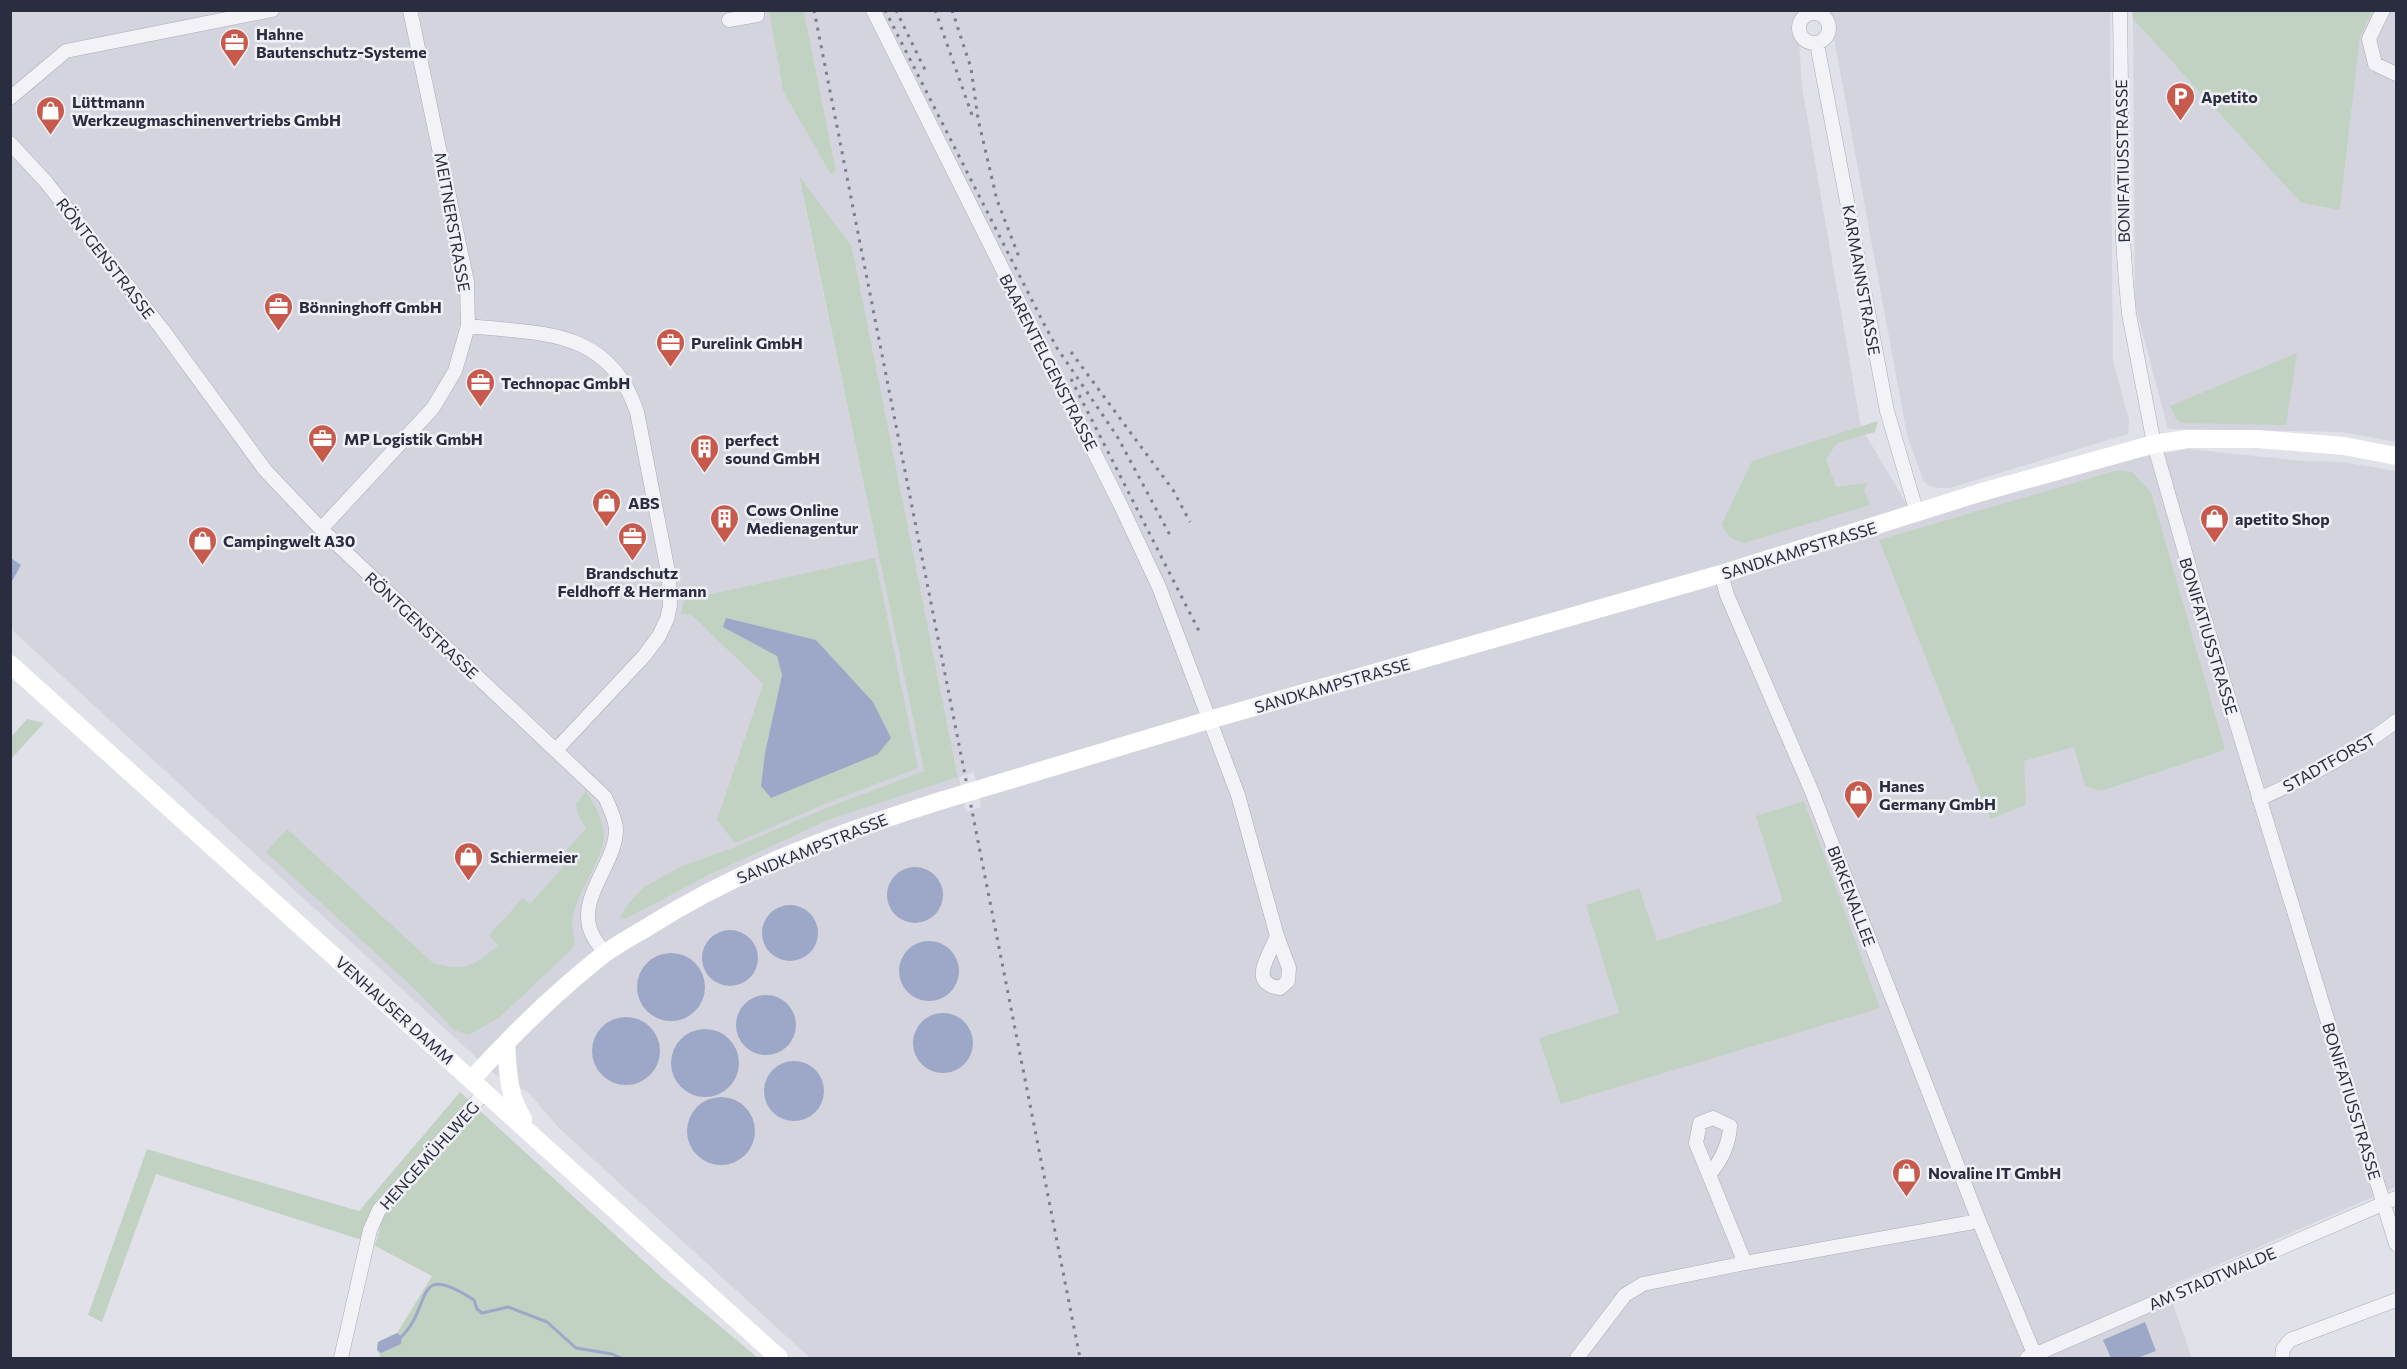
<svg xmlns="http://www.w3.org/2000/svg" width="2407" height="1369" font-family="Commissioner,sans-serif">
<style>
.built{fill:#d3d4dd;fill-rule:evenodd}
.green{fill:#c2d2c2;fill-rule:evenodd}
.water{fill:#9da7c7}
.lines{fill:none;stroke-linecap:round;stroke-linejoin:round}
.stream{stroke:#9da7c7;stroke-width:3}
.street-casing{stroke:#aaabb6;stroke-width:15}
.street{stroke:#f3f3f7;stroke-width:14}
.secondary{stroke:#fff;stroke-width:18}
.rail{stroke:#7b7d91;stroke-width:3;stroke-dasharray:3 6;stroke-linecap:butt}
.secondary-bridge{stroke:#fff;stroke-width:18}
.labels{text-anchor:middle;dominant-baseline:central;stroke-width:5;stroke-linejoin:round;paint-order:stroke}
.poi-label{font-size:16px;font-weight:bold;fill:#2a2c3f;stroke:#f0f1f6;text-anchor:start}
.street-label{font-size:16px;fill:#2a2c3f;stroke:#f0f1f6}
</style>
<rect width="100%" height="100%" fill="#e1e2e9"/>
<path class="built" d="M10,11H769L783,91L831,175L836,171L804,11H1797L1802,87L1861,427L1916,520L2130,459L2189,449L2303,461L2343,462L2396,471V1187L2167,1287L2192,1358H810L558,1127L528,1092L493,1073L11,629ZM799,178L852,247L958,776L831,819L711,874L626,919L620,918L627,905L682,866L737,846L828,807L924,771ZM974,772L981,807L966,812L959,777Z
M1829,11H2110L2113,361L2129,420L2128,434L1950,488H1937L1928,485L1923,480L1907,435Z
M2373,11H2396V442L2342,432L2168,429L2135,304L2133,19L2301,203L2340,210L2360,36Z"/>
<path class="green" d="M769,11H804L836,171L831,175L783,91Z
M2132,11H2373L2360,37L2340,210L2301,203L2133,19Z
M799,176L852,247L958,777L831,819L711,874L626,919L620,918L627,905L644,887L682,866L737,846L828,807L924,771Z
M2297,353L2286,425L2181,423L2176,419L2170,406Z
M1878,421L1875,432L1837,443L1826,459L1836,487L1867,483L1864,491L1870,505L1744,543C1731,539 1727,536 1722,524L1752,461Z
M2118,470L2132,472L2151,492L2225,750L2101,791L2085,786L2074,747L2024,761L2026,805L1990,819L1879,540Z
M875,558L918,768L827,803L735,843L717,820L763,684L693,616L681,613L684,600ZM754,642L873,702L761,785L765,753L782,675L777,656Z
M27,719L44,723L11,759V737Z
M586,791C615,835 604,848 582,891C578,900 573,911 572,922C572,930 574,938 575,946L500,1017L469,1035L454,1030L419,993L266,852L287,829L433,963C465,972 474,966 498,945L489,935L523,898L530,904L562,868L557,861L586,828L579,817L576,804Z
M1804,801L1880,1008L1561,1104L1539,1038L1619,1013L1586,905L1639,888L1657,941L1783,902L1756,816Z
M460,1092L471,1102L381,1203L365,1241L156,1174L102,1322L88,1315L147,1149L359,1211Z
M477,1108L661,1277L758,1358H381L377,1350L378,1342L397,1333L432,1276L375,1246L383,1215Z"/>
<path class="water" d="M11,558L21,565L11,583Z
M726,618L816,640L873,702L891,738L878,754L771,798L761,786L765,753L782,675L777,656L723,627Z
M887 895a28 28 0 1 1 56 0a28 28 0 1 1-56 0Z
M762 933a28 28 0 1 1 56 0a28 28 0 1 1-56 0Z
M702 958a28 28 0 1 1 56 0a28 28 0 1 1-56 0Z
M899 971a30 30 0 1 1 60 0a30 30 0 1 1-60 0Z
M637 987a34 34 0 1 1 68 0a34 34 0 1 1-68 0Z
M736 1025a30 30 0 1 1 60 0a30 30 0 1 1-60 0Z
M913 1043a30 30 0 1 1 60 0a30 30 0 1 1-60 0Z
M592 1051a34 34 0 1 1 68 0a34 34 0 1 1-68 0Z
M671 1063a34 34 0 1 1 68 0a34 34 0 1 1-68 0Z
M764 1091a30 30 0 1 1 60 0a30 30 0 1 1-60 0Z
M687 1131a34 34 0 1 1 68 0a34 34 0 1 1-68 0Z
M2145,1322L2156,1351L2137,1358H2111L2103,1340Z
M397,1333L402,1337L401,1344L381,1353L377,1350L378,1342Z"/>
<g class="lines">
<path class="stream" d="M400,1338C434,1307 411,1259 474,1300L477,1309L482,1313L508,1307L547,1322L576,1348L612,1354L621,1358"/>
<defs>
<path id="street" d="M873,10L1121,506L1159,587L1238,795L1277,936L1289,968L1288,981L1280,988C1247,983 1270,955 1277,936
M2120,10L2123,240L2126,282L2129,314L2154,444L2199,601L2396,1244
M2383,10L2369,39L2375,64L2396,74
M1799 28a15 15 0 1 1 30 0a15 15 0 1 1-30 0Z
M729,20L757,15V10
M1817,44L1887,411L1917,513
M10,98L66,51L272,10
M10,143L46,182L162,329L265,470L321,529L605,797C609,806 615,818 616,828C617,864 575,898 592,934C595,941 601,947 605,954
M468,326C542,334 609,328 637,412L669,577L670,606L667,619L659,636L644,656L556,750
M321,529L433,408L455,371L468,326L467,282L410,10
M1721,574L1727,595L1812,792L1979,1221L2036,1358
M2259,799C2306,778 2356,753 2396,721
M1709,1175C1721,1161 1729,1145 1730,1126L1713,1118L1700,1123L1696,1143L1745,1263
M341,1358L370,1230L379,1210L485,1092
M1577,1358L1625,1295L1643,1284L1745,1263L1979,1221
M2027,1358L2396,1198
M2282,1358L2283,1349L2290,1340L2396,1300"/>
</defs>
<use href="#street" class="street-casing"/>
<use href="#street" class="street"/>
<path class="secondary" d="M10,664L779,1358
M993,785L1209,720L1721,574L1982,492L2154,444L2187,439H2257L2344,446L2396,456
M506,1043C508,1072 508,1095 523,1119
M472,1079C512,1035 557,991 604,954C619,943 635,935 651,925C742,868 841,832 943,800"/>
<path class="rail" d="M814,10L1080,1358
M885,10L1044,324L1057,348L1117,436L1171,537
M896,10L926,72
M935,10L972,115
M952,10L971,68L978,119L997,200L1019,257
M1071,352L1173,490L1190,522
M1071,379L1199,631"/>
<path class="secondary-bridge" d="M943,800L993,785"/>
</g>
<defs>
<symbol id="office-pin" viewBox="-11 -11 22 30"><path d="M0 17L-7.5 6A9.5 9.5 0 1 1 7.5 6Z" fill="#c75a4c" stroke="#f0f1f6"/><path d="M-6-3h4V-5.5h4V-3h4V5H-6ZM-1-4.5V-3h2v-1.5ZM-6 0V1H6V0Z" fill="#fff"/></symbol>
<symbol id="parking-pin" viewBox="-11 -11 22 30"><path d="M0 17L-7.5 6A9.5 9.5 0 1 1 7.5 6Z" fill="#c75a4c" stroke="#f0f1f6"/><path d="M-3.5-5.5H1a3.5 3.5 0 0 1 0 7H-1V5.5H-3.5ZM-1-3.4V-.6H.8a1.4 1.4 0 0 0 0-2.8Z" fill="#fff"/></symbol>
<symbol id="shop-pin" viewBox="-11 -11 22 30"><path d="M0 17L-7.5 6A9.5 9.5 0 1 1 7.5 6Z" fill="#c75a4c" stroke="#f0f1f6"/><path d="M-5-2.5h2.3a2.7 3.5 0 0 1 5.4 0H5L5.5 6h-11ZM-1.5-2.5h3a1.5 2.3 0 0 0-3 0Z" fill="#fff"/></symbol>
<symbol id="building-pin" viewBox="-11 -11 22 30"><path d="M0 17L-7.5 6A9.5 9.5 0 1 1 7.5 6Z" fill="#c75a4c" stroke="#f0f1f6"/><path d="M-4-6H4V6H1V3H-1V6H-4ZM-2.5-4.3h1.7v1.8h-1.7ZM.8-4.3h1.7v1.8H.8ZM-2.5-1h1.7V.8h-1.7ZM.8-1h1.7V.8H.8Z" fill="#fff"/></symbol>
</defs>
<g fill-rule="evenodd">
<use href="#office-pin" x="218" y="26" width="33" height="45"/>
<use href="#parking-pin" x="2164" y="80" width="33" height="45"/>
<use href="#shop-pin" x="34" y="94" width="33" height="45"/>
<use href="#office-pin" x="262" y="290" width="33" height="45"/>
<use href="#office-pin" x="654" y="326" width="33" height="45"/>
<use href="#office-pin" x="464" y="366" width="33" height="45"/>
<use href="#office-pin" x="306" y="422" width="33" height="45"/>
<use href="#building-pin" x="688" y="432" width="33" height="45"/>
<use href="#shop-pin" x="590" y="486" width="33" height="45"/>
<use href="#building-pin" x="708" y="502" width="33" height="45"/>
<use href="#shop-pin" x="2198" y="502" width="33" height="45"/>
<use href="#office-pin" x="616" y="520" width="33" height="45"/>
<use href="#shop-pin" x="186" y="524" width="33" height="45"/>
<use href="#shop-pin" x="1842" y="778" width="33" height="45"/>
<use href="#shop-pin" x="452" y="840" width="33" height="45"/>
<use href="#shop-pin" x="1890" y="1156" width="33" height="45"/>
</g>
<g class="labels">
<g class="poi-label">
<text x="256" y="33">Hahne<tspan x="256" dy="18">Bautenschutz-Systeme</tspan></text>
<text x="2201" y="96">Apetito</text>
<text x="72" y="101">Lüttmann<tspan x="72" dy="18">Werkzeugmaschinenvertriebs GmbH</tspan></text>
<text x="299" y="306">Bönninghoff GmbH</text>
<text x="691" y="342">Purelink GmbH</text>
<text x="501" y="382">Technopac GmbH</text>
<text x="344" y="438">MP Logistik GmbH</text>
<text x="725" y="439">perfect<tspan x="725" dy="18">sound GmbH</tspan></text>
<text x="628" y="502">ABS</text>
<text x="746" y="509">Cows Online<tspan x="746" dy="18">Medienagentur</tspan></text>
<text x="2235" y="518">apetito Shop</text>
<text x="223" y="540">Campingwelt A30</text>
<text x="632" y="572" text-anchor="middle">Brandschutz<tspan x="632" dy="18">Feldhoff &amp; Hermann</tspan></text>
<text x="1879" y="785">Hanes<tspan x="1879" dy="18">Germany GmbH</tspan></text>
<text x="490" y="856">Schiermeier</text>
<text x="1928" y="1172">Novaline IT GmbH</text>
</g>
<g class="street-label">
<text transform="translate(2122 161) rotate(-91)">BONIFATIUSSTRASSE</text>
<text transform="translate(453 222) rotate(80)">MEITNERSTRASSE</text>
<text transform="translate(106 258) rotate(52)">RÖNTGENSTRASSE</text>
<text transform="translate(1862 280) rotate(80)">KARMANNSTRASSE</text>
<text transform="translate(1049 362) rotate(63)">BAARENTELGENSTRASSE</text>
<text transform="translate(1799 550) rotate(-17)">SANDKAMPSTRASSE</text>
<text transform="translate(422 625) rotate(43)">RÖNTGENSTRASSE</text>
<text transform="translate(2209 636) rotate(73)">BONIFATIUSSTRASSE</text>
<text transform="translate(1332 685) rotate(-16)">SANDKAMPSTRASSE</text>
<text transform="translate(2329 762) rotate(-29)">STADTFORST</text>
<text transform="translate(812 848) rotate(-22)">SANDKAMPSTRASSE</text>
<text transform="translate(1852 896) rotate(69)">BIRKENALLEE</text>
<text transform="translate(395 1010) rotate(42)">VENHAUSER DAMM</text>
<text transform="translate(2352 1101) rotate(73)">BONIFATIUSSTRASSE</text>
<text transform="translate(429 1155) rotate(-48)">HENGEMÜHLWEG</text>
<text transform="translate(2212 1278) rotate(-23)">AM STADTWALDE</text>
</g>
</g>
<rect width="2407" height="1369" fill="none" stroke="#2a2c3f" stroke-width="24"/>
</svg>
